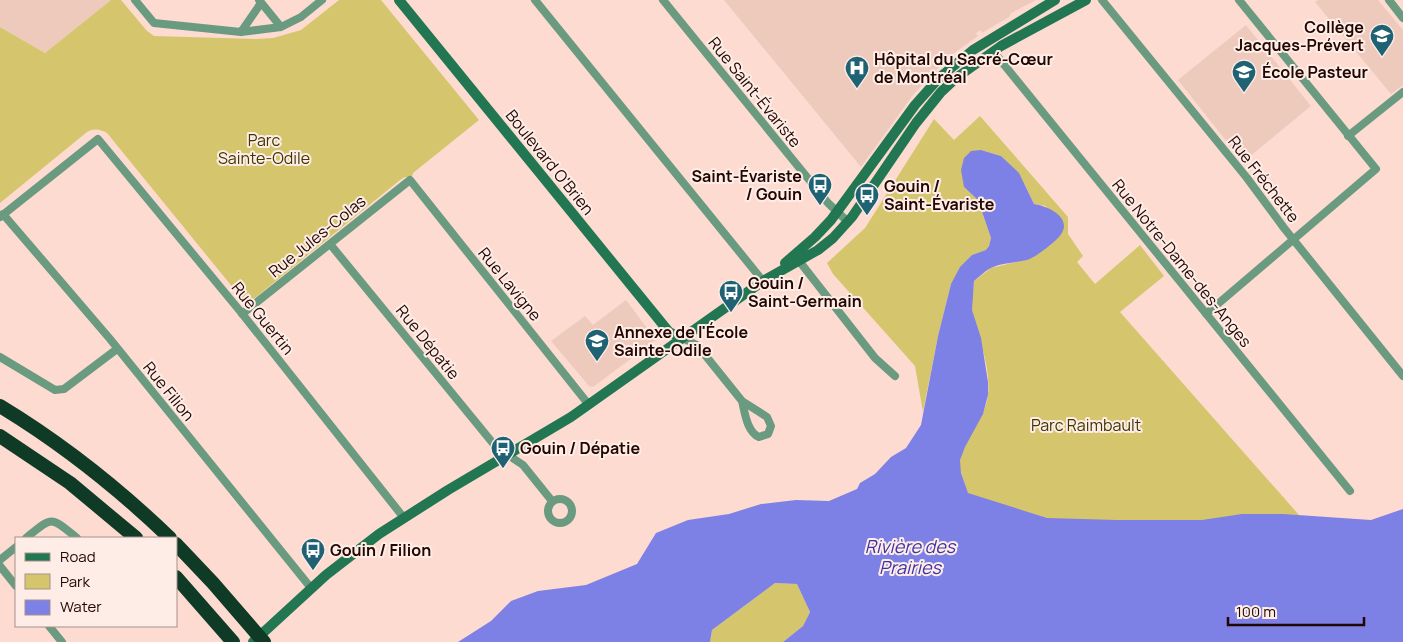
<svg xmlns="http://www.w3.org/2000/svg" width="1403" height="642" font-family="Manrope,sans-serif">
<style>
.built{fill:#eecabd}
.green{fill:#d5c66e}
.water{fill:#7d80e4}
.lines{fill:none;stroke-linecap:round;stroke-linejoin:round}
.street{stroke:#6a9a80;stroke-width:8}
.secondary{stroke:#227651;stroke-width:10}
.highway{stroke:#0f3a26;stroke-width:14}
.labels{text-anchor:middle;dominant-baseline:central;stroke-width:4;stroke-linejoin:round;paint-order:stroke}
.poi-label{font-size:16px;font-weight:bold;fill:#220601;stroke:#feede7;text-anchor:start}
.street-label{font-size:16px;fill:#220601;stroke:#feede7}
.park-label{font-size:16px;fill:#3f3600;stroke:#feede7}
.water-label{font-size:18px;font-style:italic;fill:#3e33a6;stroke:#feede7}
</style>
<rect width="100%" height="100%" fill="#fddbd0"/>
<path class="built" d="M0,0H111L45,53L0,27Z
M724,0H1036L1011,13L1009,17L982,33L981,30L976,33L978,36L953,54L939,67L913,95L861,167Z
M1318,0H1378L1403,30V85L1391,94L1315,2Z
M1246,25L1311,106L1243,162L1178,80Z
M626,300L656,340L593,387L589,386L551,341L585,316L593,325Z"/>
<path class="green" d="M111,0H121L147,31L154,36L256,39L273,38L301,30L339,0H381L479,120L413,173L412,177H405L400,180L250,302H247L243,300L107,133C100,129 94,128 87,132L0,203V27L45,53Z
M980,116L1068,217V234L1083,256L1077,262L1095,284L1140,245L1164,276L1120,312L1299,515L1246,524L1046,525L968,494C965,484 959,472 960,460C963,440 986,419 988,394C991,366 978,338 972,311C970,302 974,290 974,281L991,268L1029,259L1046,206L1034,204L1025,185L1001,156L981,150L964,187L978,200L991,238L989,246L987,250L972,255L951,284L938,336L923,412L915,366L833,274L827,263L865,228L934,119L954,140Z
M775,583L797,584L810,612L803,626L783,642H710L712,630Z"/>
<path class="water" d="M981,150L1001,156L1019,173L1034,204C1052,207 1077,221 1056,240C1048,247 1036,257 1027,260C1015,263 999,263 989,269C984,272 979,277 974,281L972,310L981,338L988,382V395L983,414L965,447L960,460L961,473L968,493L1047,518L1117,520H1202L1242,514H1283L1371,520L1403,509V642H783L803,626L810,612L797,584L775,583L712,630L710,642H458L491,621L511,601L538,591L586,585L637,564L656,533L688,520L729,514L761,504L796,500L829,501L857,489L860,483L875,474L891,457L906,448L921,425L938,336L951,284L960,267L972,255L986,250L989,246L991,238L978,200L964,187L961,170L964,158L971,151Z"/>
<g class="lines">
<path class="street" d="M135,0L154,23L241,32L281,27L301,17L322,0
M259,0L281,27
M535,0L763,281
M663,0L828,203L848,222
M1102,0L1247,178L1284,228L1403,376
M1389,0L1403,18
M241,32L261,3
M993,51L1350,491
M1348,136L1403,92
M3,214L110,339L311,588
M0,217L98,139L240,311L404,518
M330,244L496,447L523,465L552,501
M796,257L875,358L895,376
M242,314L410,180L589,405
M1206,314L1376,169L1239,0
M682,338L697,345L742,401L767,417L771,426L768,434L759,437C747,432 745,413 742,401
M0,357L55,390L64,389L117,349
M548 511a12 12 0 1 1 24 0a12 12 0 1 1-24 0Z
M26,538C53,516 50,516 77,538
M0,560L16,547
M0,566L16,586
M49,626L62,642"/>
<path class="secondary" d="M399,0L669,332L682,338
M785,263L815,237L831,220L915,105L939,78L973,50L1055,0
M253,642L326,575L379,534L448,490L571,417L763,281L818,250L833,238L852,217L916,123L941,92L956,78L1001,46L1086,0"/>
<path class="highway" d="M0,406C61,443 118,488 170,538
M0,436L70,483L136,538
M176,544L213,583L264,642
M176,577L233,642"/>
</g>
<defs>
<symbol id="school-pin" viewBox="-11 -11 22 30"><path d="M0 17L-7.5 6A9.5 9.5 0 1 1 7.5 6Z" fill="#1e6274" stroke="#feede7"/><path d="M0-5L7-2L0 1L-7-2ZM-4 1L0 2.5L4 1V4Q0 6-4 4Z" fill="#fff"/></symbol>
<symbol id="hospital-pin" viewBox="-11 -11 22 30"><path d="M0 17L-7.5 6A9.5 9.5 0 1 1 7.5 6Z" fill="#1e6274" stroke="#feede7"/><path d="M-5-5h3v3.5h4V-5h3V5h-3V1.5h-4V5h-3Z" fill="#fff"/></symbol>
<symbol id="bus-pin" viewBox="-11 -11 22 30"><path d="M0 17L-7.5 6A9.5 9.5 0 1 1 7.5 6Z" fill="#1e6274" stroke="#feede7"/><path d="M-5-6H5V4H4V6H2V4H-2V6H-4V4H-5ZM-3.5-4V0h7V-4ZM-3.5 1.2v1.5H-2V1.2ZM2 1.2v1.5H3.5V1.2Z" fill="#fff"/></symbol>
</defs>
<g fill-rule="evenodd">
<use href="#school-pin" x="1368" y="22" width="28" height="38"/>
<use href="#hospital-pin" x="843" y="54" width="28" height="38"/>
<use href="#school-pin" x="1230" y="58" width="28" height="38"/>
<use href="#bus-pin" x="806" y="171" width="28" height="38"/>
<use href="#bus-pin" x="853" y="181" width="28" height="38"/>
<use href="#bus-pin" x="717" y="278" width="28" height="38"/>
<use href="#school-pin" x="583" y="327" width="28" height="38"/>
<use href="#bus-pin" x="489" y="434" width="28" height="38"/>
<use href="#bus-pin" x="299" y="536" width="28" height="38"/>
</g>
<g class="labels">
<g class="poi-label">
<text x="1364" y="27" text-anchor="end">Collège<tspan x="1364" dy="18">Jacques-Prévert</tspan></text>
<text x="874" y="59">Hôpital du Sacré-Cœur<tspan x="874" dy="18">de Montréal</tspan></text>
<text x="1262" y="72">École Pasteur</text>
<text x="802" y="176" text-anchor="end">Saint-Évariste<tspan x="802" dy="18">/ Gouin</tspan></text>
<text x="884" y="186">Gouin /<tspan x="884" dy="18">Saint-Évariste</tspan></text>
<text x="748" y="283">Gouin /<tspan x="748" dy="18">Saint-Germain</tspan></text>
<text x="614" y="332">Annexe de l'École<tspan x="614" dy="18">Sainte-Odile</tspan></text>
<text x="520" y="448">Gouin / Dépatie</text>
<text x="330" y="550">Gouin / Filion</text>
</g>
<g class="street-label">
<text transform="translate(755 92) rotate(51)">Rue Saint-Évariste</text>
<text transform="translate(550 162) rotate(51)">Boulevard O'Brien</text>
<text transform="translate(1264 179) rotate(52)">Rue Fréchette</text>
<text transform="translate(317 236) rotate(-39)">Rue Jules-Colas</text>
<text transform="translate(1182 263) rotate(51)">Rue Notre-Dame-des-Anges</text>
<text transform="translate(510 284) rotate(51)">Rue Lavigne</text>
<text transform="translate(263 318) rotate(51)">Rue Guertin</text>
<text transform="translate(428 342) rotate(51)">Rue Dépatie</text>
<text transform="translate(169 391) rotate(51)">Rue Filion</text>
</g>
<g class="park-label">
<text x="264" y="140">Parc<tspan x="264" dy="18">Sainte-Odile</tspan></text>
<text x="1086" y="425">Parc Raimbault</text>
</g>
<g class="water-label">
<text x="910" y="546">Rivière des<tspan x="910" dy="21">Prairies</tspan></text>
</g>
</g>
<rect x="15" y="537" width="162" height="90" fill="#feede7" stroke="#a6918b"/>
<rect x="25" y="553" width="25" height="8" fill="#227651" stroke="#a6918b"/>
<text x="60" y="562" font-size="15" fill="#220601">Road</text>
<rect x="25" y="574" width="25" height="15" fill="#d5c66e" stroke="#a6918b"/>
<text x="60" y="587" font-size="15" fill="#220601">Park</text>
<rect x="25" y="600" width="25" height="15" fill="#7d80e4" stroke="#a6918b"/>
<text x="60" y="612" font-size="15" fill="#220601">Water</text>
<path d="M1228 617v8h136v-8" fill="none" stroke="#220601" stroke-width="2.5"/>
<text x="1236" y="617" font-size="15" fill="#220601" stroke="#feede7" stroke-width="4" paint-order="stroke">100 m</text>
</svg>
